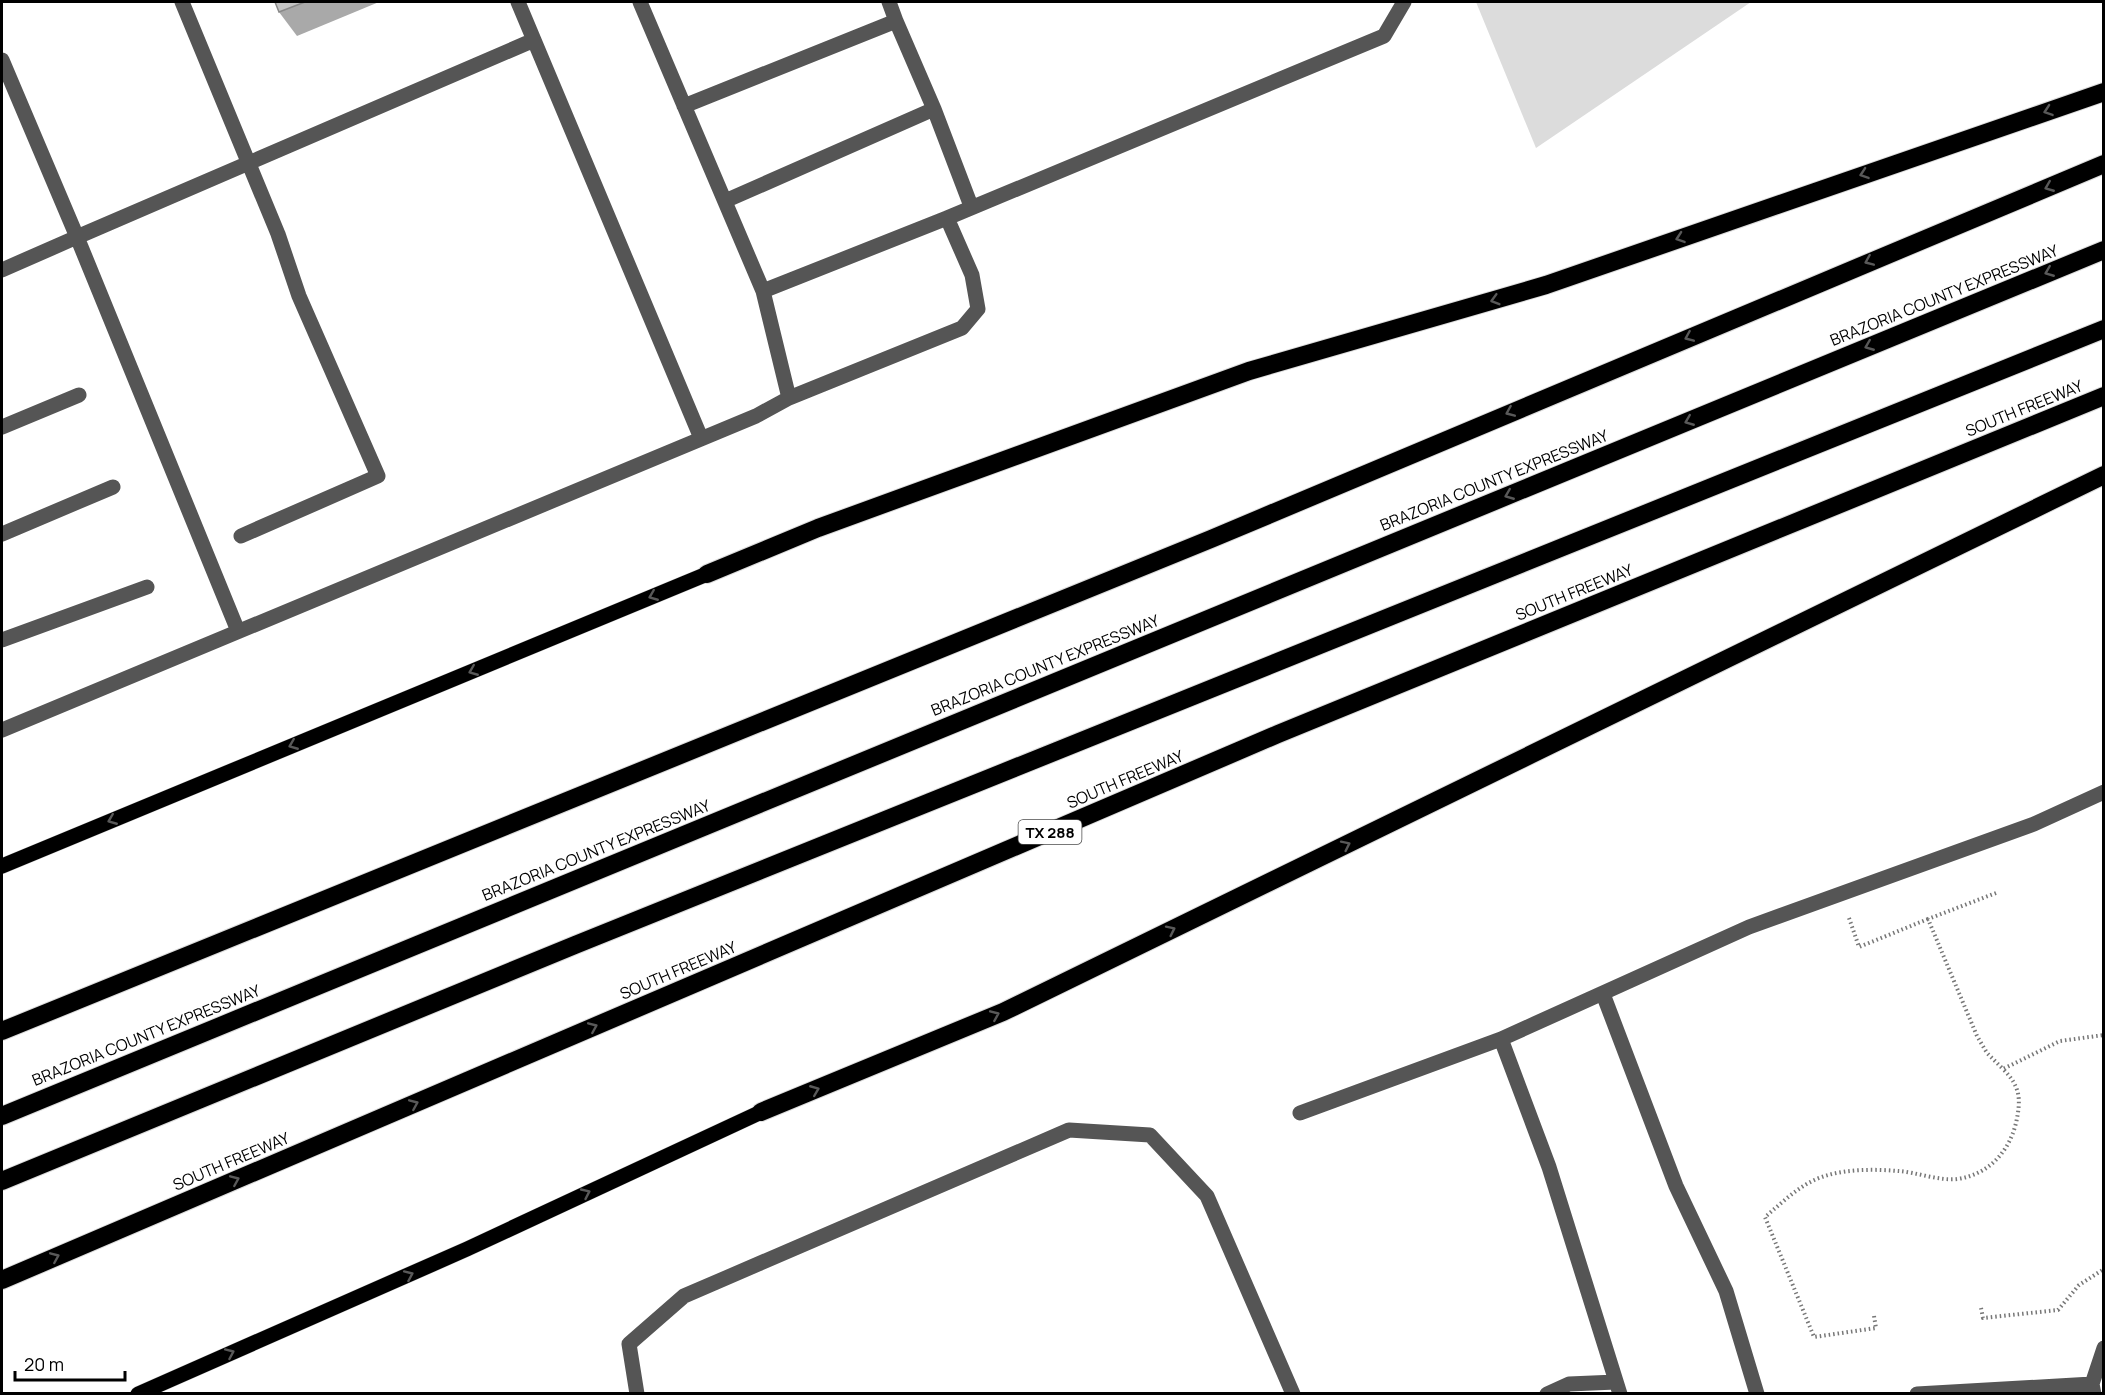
<svg xmlns="http://www.w3.org/2000/svg" width="2105" height="1395" font-family="Manrope,sans-serif">
<style>
.green{fill:#dcdcdc}
.lines{fill:none;stroke-linecap:round;stroke-linejoin:round}
.major-casing{stroke:#dbdbdb;stroke-width:16}
.highway-casing{stroke:#dbdbdb;stroke-width:20}
.path{stroke:#777;stroke-width:4;stroke-dasharray:1.5 3;stroke-linecap:butt}
.minor{stroke:#555;stroke-width:15}
.major{stroke:#000;stroke-width:15}
.highway{stroke:#000;stroke-width:18}
.wall{fill:#a9a9a9}
.building{fill:#c4c4c4;stroke:#898989;stroke-width:1.5}
.oneway{stroke:#595959}
.labels{text-anchor:middle;dominant-baseline:central;stroke-width:4.5;stroke-linejoin:round;paint-order:stroke}
.shield{fill:#fff;stroke:#4c4c4c;stroke-width:1.5}
.shield-label{font-size:15px;font-weight:bold;fill:#000}
.street-label{font-size:16px;fill:#000;stroke:#fff}
</style>
<rect width="100%" height="100%" fill="#fff"/>
<path class="green" d="M1476,2H1751L1536,148Z"/>
<g class="lines">
<defs>
<path id="major" d="M2,866L707,574
M138,1394L467,1249L761,1112"/>
<path id="highway" d="M707,574L818,528L1249,371L1546,285L2104,92
M2,1031L1211,539L2104,164
M761,1112L1003,1012L2104,475
M2,1116L2104,250
M2,1181L575,945L2104,329
M2,1280L1278,734L2104,396"/>
</defs>
<use href="#major" class="major-casing"/>
<use href="#highway" class="highway-casing"/>
<path class="path" d="M1996,893L1928,919L1977,1036L1987,1053L2003,1069L2060,1041L2104,1035
M1849,918L1859,947L1928,919
M1981,1308L1983,1318L2058,1310L2079,1285L2104,1269
M1874,1316L1876,1328L1814,1337L1765,1217C1783,1202 1801,1183 1825,1176C1847,1169 1874,1169 1898,1171C1916,1172 1938,1181 1957,1179C1988,1175 2009,1152 2016,1123C2021,1100 2021,1087 2003,1069"/>
<path class="minor" d="M182,2L278,234L299,296L378,476L241,536
M518,2L701,438
M889,2L896,21
M2,60L77,237L2,270
M684,106L896,21L934,109L725,201
M934,109L971,206
M947,218L1384,36L1404,2
M763,291L947,218L972,275L978,309L962,328L789,398
M2,427L79,395
M2,534L113,487
M238,631L77,237L534,40
M2,640L147,587
M2,730L756,416L789,398L763,291L640,2
M1603,994L1676,1186L1726,1291L1757,1394
M1300,1113L1501,1039
M637,1394L629,1344L684,1296L1069,1130L1150,1135L1207,1196L1293,1394
M1547,1394L1569,1384L1616,1382
M1620,1394L1549,1167L1501,1039L1749,927L2034,824L2104,792
M1917,1394L2092,1384
M2094,1394L2092,1384L2104,1348"/>
<use href="#major" class="major"/>
<use href="#highway" class="highway"/>
</g>
<path class="wall" d="M275,2H379L297,36L279,12Z"/>
<path class="building" d="M275,2H305L279,12Z"/>
<defs><path id="oneway-chevron" d="M-2-3.5L2.5 0L-2 3.5" fill="none" stroke-width="1.6" stroke-linecap="round" stroke-linejoin="round" transform="scale(1.5)"/></defs>
<g class="oneway">
<use href="#oneway-chevron" transform="translate(2048 111) rotate(161)"/>
<use href="#oneway-chevron" transform="translate(1864 174) rotate(161)"/>
<use href="#oneway-chevron" transform="translate(2049 187) rotate(158)"/>
<use href="#oneway-chevron" transform="translate(1680 238) rotate(161)"/>
<use href="#oneway-chevron" transform="translate(1869 261) rotate(157)"/>
<use href="#oneway-chevron" transform="translate(2049 272) rotate(158)"/>
<use href="#oneway-chevron" transform="translate(1495 300) rotate(164)"/>
<use href="#oneway-chevron" transform="translate(1689 337) rotate(157)"/>
<use href="#oneway-chevron" transform="translate(1869 346) rotate(158)"/>
<use href="#oneway-chevron" transform="translate(1510 412) rotate(157)"/>
<use href="#oneway-chevron" transform="translate(1689 421) rotate(158)"/>
<use href="#oneway-chevron" transform="translate(1509 495) rotate(158)"/>
<use href="#oneway-chevron" transform="translate(653 596) rotate(158)"/>
<use href="#oneway-chevron" transform="translate(473 671) rotate(158)"/>
<use href="#oneway-chevron" transform="translate(293 745) rotate(158)"/>
<use href="#oneway-chevron" transform="translate(112 820) rotate(158)"/>
<use href="#oneway-chevron" transform="translate(1346 845) rotate(-26)"/>
<use href="#oneway-chevron" transform="translate(1171 930) rotate(-26)"/>
<use href="#oneway-chevron" transform="translate(995 1015) rotate(-23)"/>
<use href="#oneway-chevron" transform="translate(593 1027) rotate(-23)"/>
<use href="#oneway-chevron" transform="translate(815 1090) rotate(-22)"/>
<use href="#oneway-chevron" transform="translate(414 1104) rotate(-23)"/>
<use href="#oneway-chevron" transform="translate(235 1180) rotate(-23)"/>
<use href="#oneway-chevron" transform="translate(586 1193) rotate(-25)"/>
<use href="#oneway-chevron" transform="translate(55 1257) rotate(-23)"/>
<use href="#oneway-chevron" transform="translate(409 1275) rotate(-24)"/>
<use href="#oneway-chevron" transform="translate(230 1353) rotate(-24)"/>
</g>
<g class="labels">
<rect class="shield" x="1018.5" y="820" width="63" height="24" rx="4.5"/>
<g class="shield-label">
<text x="1050" y="832">TX 288</text>
</g>
<g class="street-label">
<text transform="translate(1944 295) rotate(-22)">BRAZORIA COUNTY EXPRESSWAY</text>
<text transform="translate(2024 408) rotate(-22)">SOUTH FREEWAY</text>
<text transform="translate(1494 480) rotate(-22)">BRAZORIA COUNTY EXPRESSWAY</text>
<text transform="translate(1574 592) rotate(-22)">SOUTH FREEWAY</text>
<text transform="translate(1045 665) rotate(-22)">BRAZORIA COUNTY EXPRESSWAY</text>
<text transform="translate(1125 779) rotate(-23)">SOUTH FREEWAY</text>
<text transform="translate(596 850) rotate(-22)">BRAZORIA COUNTY EXPRESSWAY</text>
<text transform="translate(678 970) rotate(-23)">SOUTH FREEWAY</text>
<text transform="translate(146 1035) rotate(-22)">BRAZORIA COUNTY EXPRESSWAY</text>
<text transform="translate(231 1161) rotate(-23)">SOUTH FREEWAY</text>
</g>
</g>
<rect width="2105" height="1395" fill="none" stroke="#000000" stroke-width="6"/>
<path d="M15 1371v9h110v-9" fill="none" stroke="#000000" stroke-width="3"/>
<text x="24" y="1371" font-size="18" fill="#000000" stroke="#ffffff" stroke-width="4.5" paint-order="stroke">20 m</text>
</svg>
